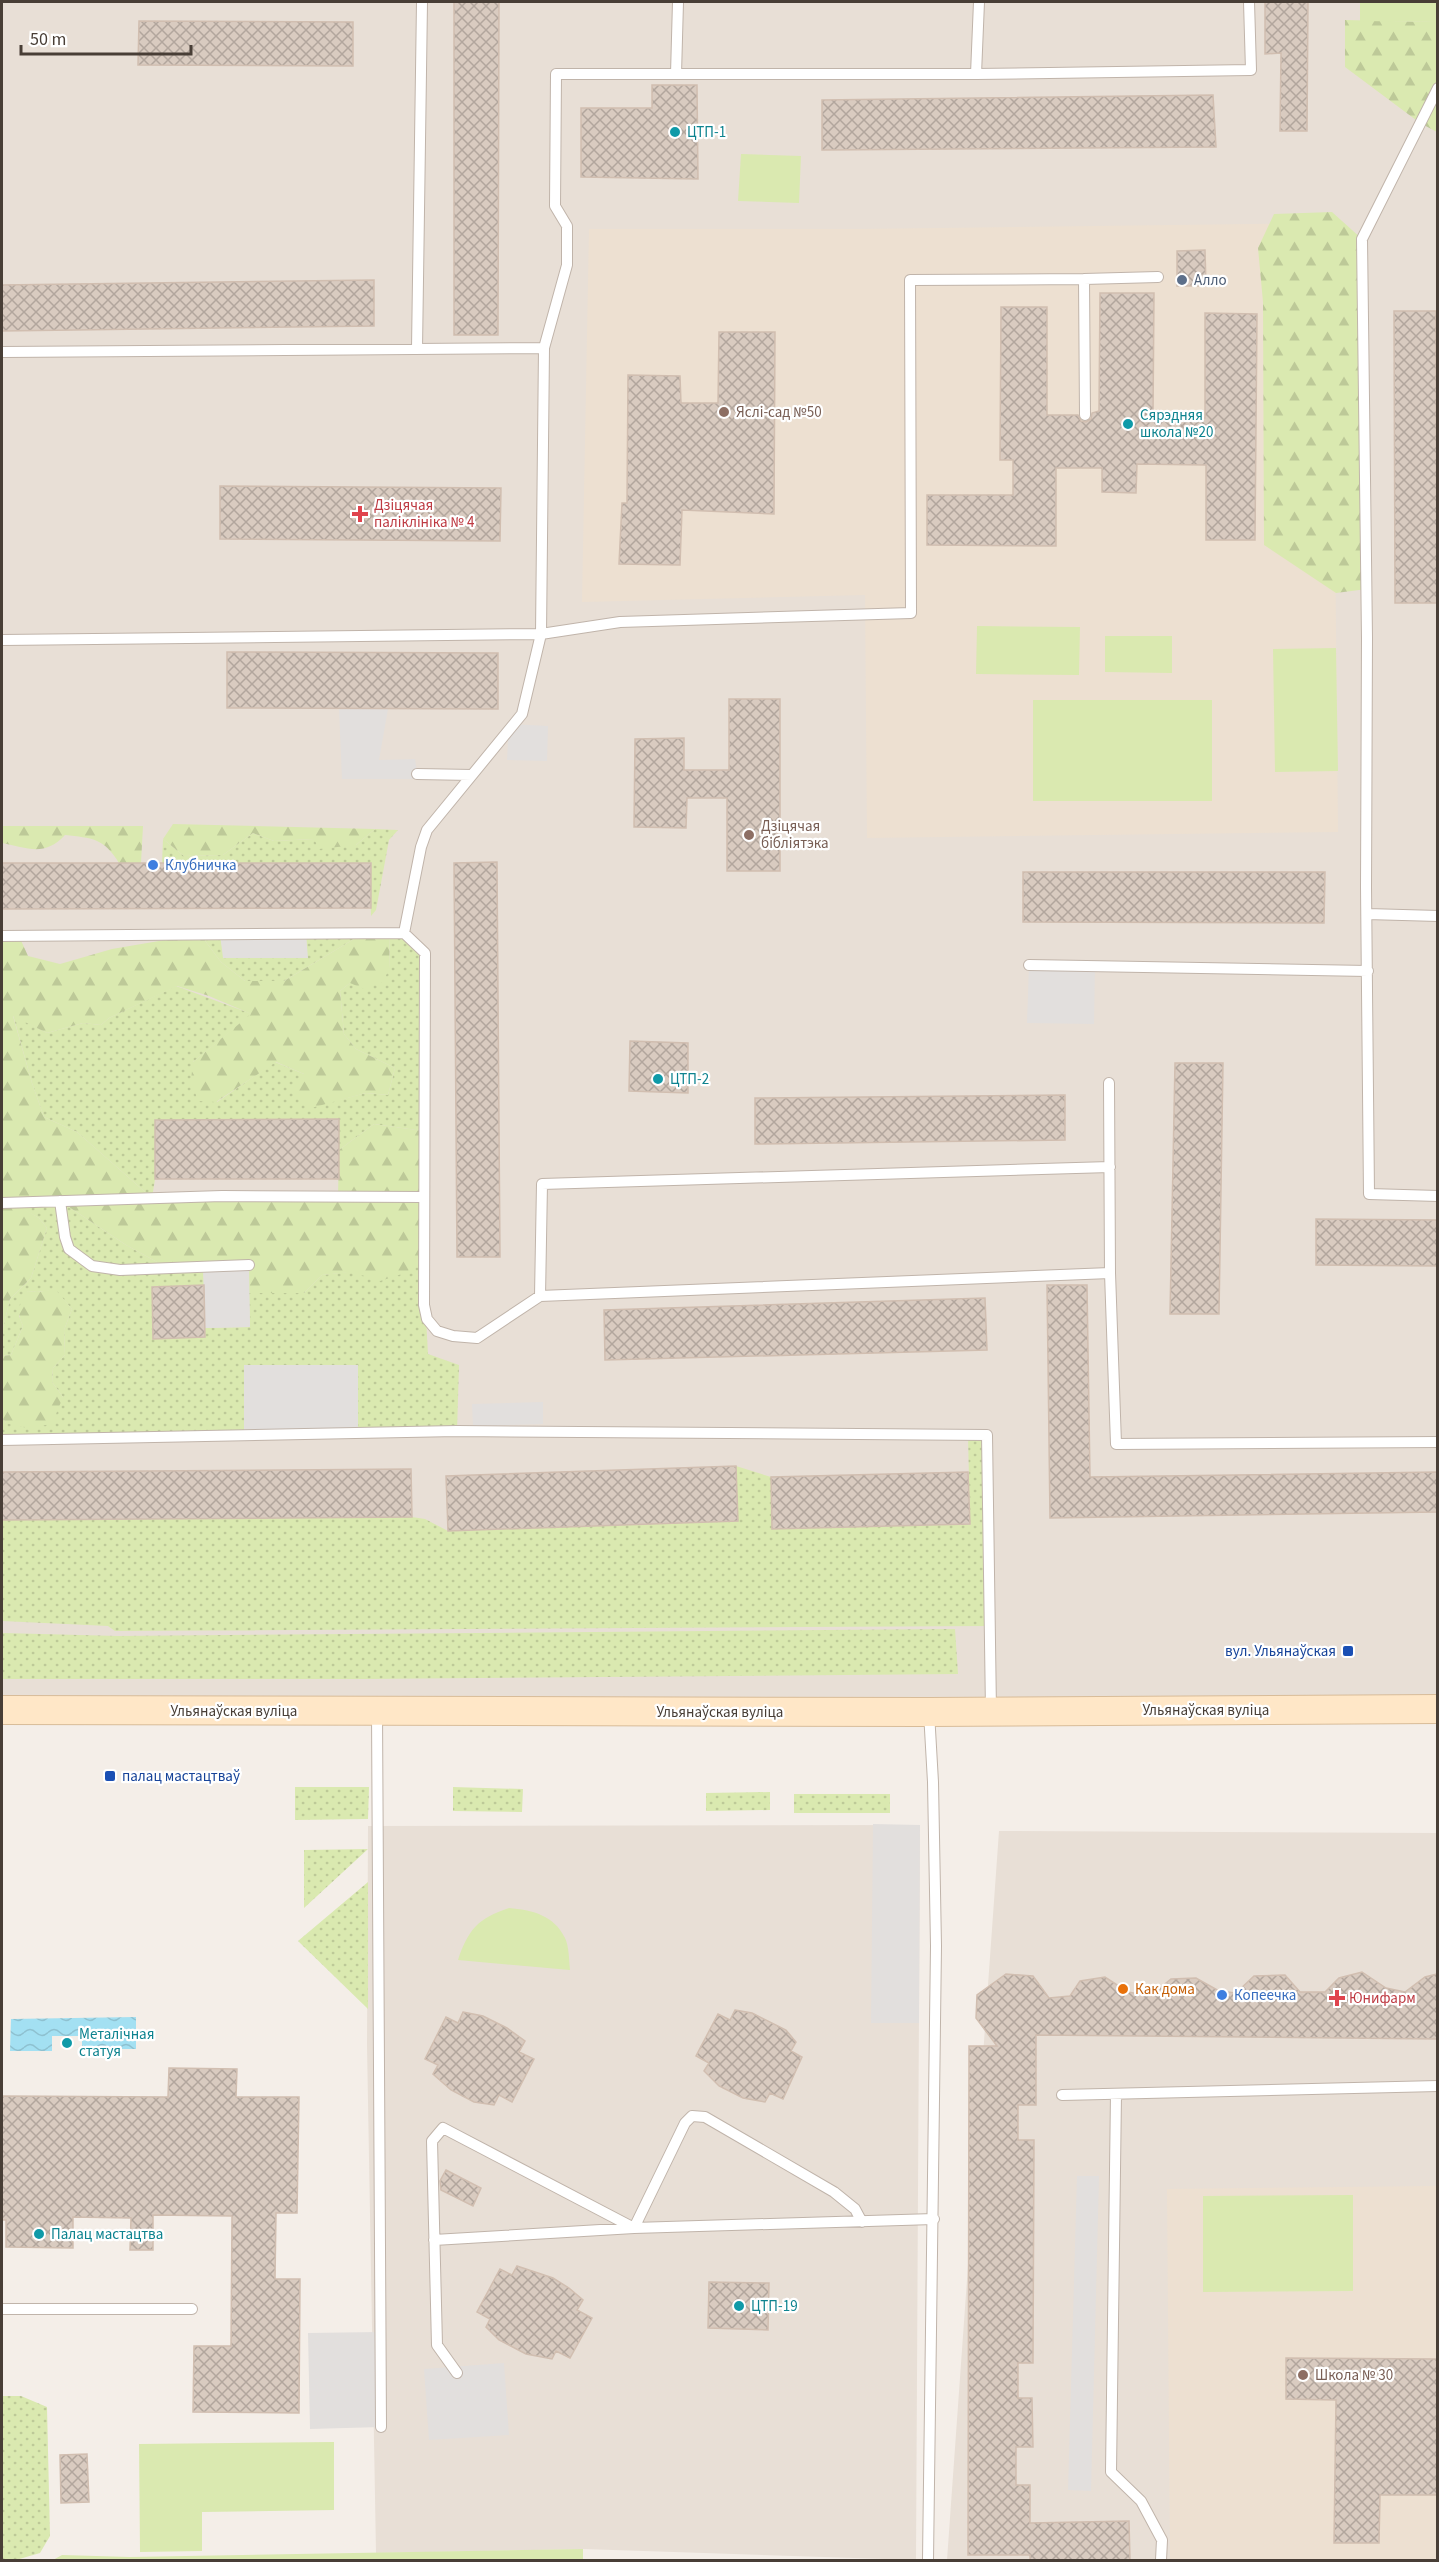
<svg xmlns="http://www.w3.org/2000/svg" width="1439" height="2562" font-family="'Source Sans 3',sans-serif">
<style>
.residential{fill:#e8dfd6}
.education{fill:#ede0d1}
.grass{fill:url(#grass-dots)}
.forest{fill:url(#forest-firs)}
.park{fill:#dae9b0}
.parking{fill:#e2dfdd}
.water{fill:url(#water-waves)}
.building{fill:url(#building-cross-hatch);stroke:#d1beb0;stroke-width:1.5}
.lines{fill:none;stroke-linecap:round;stroke-linejoin:round}
.lane-casing{stroke:#c0b4aa;stroke-width:12}
.secondary-casing{stroke:#d8bc99;stroke-width:30}
.lane{stroke:#fff;stroke-width:10}
.secondary{stroke:#ffe7c7;stroke-width:28}
.culture-dot{fill:#0f9aa8;stroke:#fff;stroke-width:2}
.service-dot{fill:#5c6f8a;stroke:#fff;stroke-width:2}
.education-dot{fill:#8d6e63;stroke:#fff;stroke-width:2}
.health-dot{fill:#e0444e;stroke:#fff;stroke-width:2}
.shop-dot{fill:#3f7fe0;stroke:#fff;stroke-width:2}
.transit-dot{fill:#1a4fb4;stroke:#fff;stroke-width:2}
.food-dot{fill:#e8710a;stroke:#fff;stroke-width:2}
.labels{text-anchor:middle;dominant-baseline:central;stroke-width:4.5;stroke-linejoin:round;paint-order:stroke}
.culture-label{font-size:15px;fill:#0d838f;stroke:#fff;text-anchor:start}
.service-label{font-size:15px;fill:#4e5e75;stroke:#fff;text-anchor:start}
.education-label{font-size:15px;fill:#785e54;stroke:#fff;text-anchor:start}
.health-label{font-size:15px;fill:#be3a42;stroke:#fff;text-anchor:start}
.shop-label{font-size:15px;fill:#366cbe;stroke:#fff;text-anchor:start}
.transit-label{font-size:15px;fill:#164399;stroke:#fff;text-anchor:end}
.street-label{font-size:15px;fill:#483e36;stroke:#fff}
.food-label{font-size:15px;fill:#c56008;stroke:#fff;text-anchor:start}
</style>
<defs>
<pattern id="grass-dots" width="8" height="8" patternUnits="userSpaceOnUse" patternTransform="scale(1.5)"><rect width="8" height="8" fill="#dae9b0"/><path d="M2 2h.1M6 6h.1" fill="none" stroke="#bdc998" stroke-width="1.8" stroke-linecap="round"/></pattern>
<pattern id="forest-firs" width="22" height="20" patternUnits="userSpaceOnUse" patternTransform="scale(1.5)"><rect width="22" height="20" fill="#dae9b0"/><path d="M5 1l3.5 6h-7zM16 11l3.5 6h-7z" fill="#bdc998"/></pattern>
<pattern id="water-waves" width="16" height="10" patternUnits="userSpaceOnUse" patternTransform="scale(1.5)"><rect width="16" height="10" fill="#a3e0f2"/><path d="M0 5q4-4 8 0t8 0" fill="none" stroke="#8ec1d0"/></pattern>
<pattern id="building-cross-hatch" width="8" height="8" patternUnits="userSpaceOnUse" patternTransform="scale(1.5)"><rect width="8" height="8" fill="#d9cbc0"/><path d="M0 0l8 8M0 8l8-8" fill="none" stroke="#b2a69d"/></pattern>
</defs>
<rect width="100%" height="100%" fill="#f4eee8"/>
<path class="residential" d="M2,2H1437V1706L2,1708Z
M920,1825L916,2560L583,2549L376,2553L367,2045L368,1826Z
M999,1831L1437,1833V2560H947Z"/>
<path class="education" d="M1332,223L1338,832L867,838L865,595L582,602L589,229H861Z
M1437,2186V2560H1170L1167,2189Z"/>
<path class="grass" d="M375,829L398,830L389,840L376,910L371,916L370,863H162L163,839L184,856L223,855L253,833L274,841L314,839L356,845Z
M364,933L284,981H245L221,962L200,934H220L224,958H307L306,934Z
M390,933H404L425,953L423,1131L374,1124L339,1150L338,1119L156,1120L155,1179L152,1198L77,1132L44,1117L32,1083L13,1015L47,1033L83,1023L101,1025L109,1018L176,986L252,1014L193,1062L217,1102L275,1062L304,1074L339,1100L366,1093L388,1095L395,1068L356,1049L344,1034L340,991L350,983L389,969Z
M60,1201L126,1245L168,1268L203,1267L204,1285L152,1287L153,1339L205,1337V1328L250,1327L249,1293H304L322,1275L423,1263L428,1354L459,1365L457,1431L358,1434V1365H244V1434L2,1440V1417L6,1423L63,1397L52,1382L53,1368L65,1355L64,1330L72,1309L55,1290L37,1292L28,1291L19,1316L23,1326L11,1355L2,1356V1332L10,1299L31,1278L47,1228L39,1218L12,1203Z
M968,1435H987L989,1626L115,1631L108,1626L2,1621V1520L412,1517L425,1519L448,1531L738,1521L736,1466L771,1477L773,1529L970,1524Z
M955,1629L958,1674L366,1679H2V1633L118,1636Z
M295,1787H369L368,1819L295,1820Z
M453,1787L523,1789L522,1812L453,1811Z
M770,1792V1810L706,1811V1793Z
M794,1794H890V1813H794Z
M368,1849L304,1908V1850Z
M368,1882V2009L298,1941Z
M2,2396H21L47,2407L50,2536L40,2553L16,2560H2Z"/>
<path class="forest" d="M1345,20L1437,22V132L1420,123L1345,67Z
M1332,212L1362,239L1367,589L1336,593L1264,545L1263,302L1258,248L1274,214Z
M173,824L375,829L356,845L319,849L314,839L274,841L253,833L223,855L184,856L163,839Z
M2,826H143L141,863H119C104,838 92,838 65,835C45,857 27,848 2,843Z
M364,933H390L389,969L383,982L364,989L350,983L340,991L344,1034L356,1049L395,1068L388,1095L366,1093L311,1108L294,1089L304,1074L276,1062L216,1102L198,1101L191,1080L193,1062L251,1014L209,996L177,986L109,1018L101,1025L83,1023L47,1033L13,1016L32,1083L44,1117L77,1132L152,1198L338,1196L339,1150L374,1124L423,1131V1263L402,1274L380,1281L352,1272L322,1275L304,1293H249L248,1265L168,1268L126,1245L60,1201L14,1203L39,1218L47,1228L31,1278L10,1299L2,1332V936H19L28,956L60,964L112,949L200,934L221,962L245,981H284Z
M55,1289L72,1309L64,1330L65,1355L53,1368L52,1382L63,1397L52,1424L27,1428L6,1423L2,1417V1356L11,1355L23,1326C16,1312 19,1303 28,1291L38,1292Z"/>
<path class="park" d="M1360,2H1437V22L1360,21Z
M741,154L801,156L799,203L738,201Z
M977,626L1080,627L1079,675L976,674Z
M1105,636H1172V673L1105,672Z
M1336,648L1338,771L1275,772L1273,649Z
M1033,700H1212V801H1033Z
M509,1908C532,1910 554,1915 565,1938C569,1946 569,1960 570,1970L458,1960C468,1930 478,1918 509,1908Z
M1353,2195V2291L1203,2292V2196Z
M334,2442V2510L202,2512V2551L140,2552L139,2444Z
M583,2549V2560H53L62,2555L130,2557Z"/>
<path class="parking" d="M339,709H388L379,760L415,759L418,779H342Z
M509,724L548,726L547,761L507,760Z
M220,934H306L308,958H223Z
M1029,965L1095,966L1094,1024L1027,1023Z
M249,1265L250,1327L205,1328L203,1267Z
M244,1365H358V1434H244Z
M543,1402V1424L473,1426L472,1404Z
M873,1824L920,1825L919,2023H871Z
M1077,2176H1099L1091,2491L1068,2490Z
M379,2332L381,2427L310,2429L308,2333Z
M504,2363L509,2435L429,2440L424,2369Z"/>
<path class="water" d="M136,2017V2049H82V2036H52V2051H10L11,2019Z"/>
<path class="building" d="M454,2H499L498,335H454Z
M1265,2H1308L1307,131H1280L1281,53L1265,54Z
M139,21L353,22V66L138,65Z
M652,85H697L698,179L581,177V108H652Z
M1213,95L1216,147L822,150V100Z
M1205,250L1206,286H1177V251Z
M374,280V326L2,331V285Z
M1100,293H1154L1153,418H1205V313L1257,314L1255,540H1206V465L1137,464L1136,493L1102,492V468H1056V546L927,545V495H1013V460H1000L1001,307H1047V415H1078L1081,421L1086,422L1091,419L1092,413L1099,411Z
M1394,311H1436L1437,603H1395Z
M719,332H775L774,514L682,510L680,565L619,564L622,503H627L628,375L680,376L681,403H718Z
M220,486L501,488L500,541L220,539Z
M227,652L498,653V709L227,708Z
M729,699H780V871H727V798H687L686,828L634,827L635,739L684,738V770H729Z
M497,862L500,1257H457L454,863Z
M2,863H371V908L2,909Z
M1023,872H1325L1324,923L1023,922Z
M630,1041L688,1043V1093L629,1091Z
M1175,1063H1223L1219,1314H1170Z
M1065,1095V1140L755,1144V1098Z
M339,1119V1179H155V1120Z
M1316,1219L1437,1220V1266L1316,1265Z
M204,1285L205,1337L153,1339L152,1287Z
M1047,1285H1087L1090,1477L1437,1472V1512L1050,1518Z
M985,1298L987,1350L605,1360L604,1310Z
M736,1466L738,1521L448,1531L446,1476Z
M411,1469L412,1517L2,1520V1472Z
M968,1472L970,1524L772,1529L771,1477Z
M1362,1972L1386,1988L1405,1992L1425,1977L1437,1974V2039L1036,2035V2105H1018V2140H1034L1033,2363H1018V2398H1032L1033,2447H1016V2485H1030V2523L1129,2521L1130,2560H1030V2555H968L969,2046H997L976,2018L977,1995L1006,1974L1033,1976L1049,1998L1070,1996L1080,1981L1105,1977L1128,1992L1150,1996L1171,1979L1196,1978L1219,1991L1236,1993L1254,1976L1285,1975L1300,1992H1325L1339,1978Z
M735,2010L752,2013L786,2030L796,2042L791,2051L802,2057L783,2099L770,2093L765,2102L743,2098L719,2086L704,2071L709,2063L696,2056L718,2014L730,2020Z
M463,2012L483,2016L507,2028L525,2041L519,2052L534,2059L512,2102L499,2095L494,2105L474,2102L451,2090L433,2074L438,2065L425,2059L446,2017L458,2023Z
M169,2068L237,2069L236,2097H299L297,2213H276L275,2279H300L299,2413L193,2412L194,2346H231L232,2216L153,2215V2250H130L131,2218L73,2217V2248L6,2247V2220H2V2096L168,2097Z
M446,2170L481,2188L473,2206L441,2190L440,2181Z
M517,2266L553,2278L569,2288L583,2300L577,2310L592,2318L570,2358L556,2351L552,2359L526,2354L499,2340L486,2327L490,2319L477,2312L500,2269L512,2275Z
M709,2282L769,2283L768,2330L708,2328Z
M1286,2358L1437,2359V2495H1380L1379,2543H1334L1336,2400L1286,2399Z
M87,2454L89,2502L61,2503L60,2455Z"/>
<g class="lines">
<defs>
<path id="lane" d="M979,2L976,74L1251,70L1249,2
M676,74L678,2
M1438,88L1362,239L1367,638L1366,887L1369,1194L1438,1196
M1084,279L1158,277
M417,349L422,2
M2,352L544,348
M2,640L541,634L544,348L567,265V226L555,206L556,74H976
M417,774L472,775
M1367,914L1438,916
M404,933L421,847L427,830L522,714L541,634L620,622L911,613L910,280L1084,279L1085,415
M2,936L404,933L425,953L424,1305L427,1319L437,1331L453,1336L477,1338L540,1296L1110,1273L1116,1444L1438,1442
M1029,965L1368,971
M1109,1083L1110,1273
M60,1201L65,1237L69,1249L92,1266L120,1270L249,1265
M2,1203L222,1196L423,1197
M540,1296L542,1184L1110,1167
M2,1440L457,1431L987,1435L991,1711
M377,1711L381,2427
M1116,2094L1111,2472L1141,2501L1162,2540L1161,2560
M1062,2095L1438,2086
M434,2240L634,2228L934,2219
M2,2309H192
M457,2373L437,2345L432,2141L443,2128L634,2228L685,2123L692,2116L705,2117L834,2192L855,2209L862,2222
M928,2560L936,1946L933,1782L929,1712"/>
<path id="secondary" d="M2,1710L929,1712L1438,1709"/>
</defs>
<use href="#lane" class="lane-casing"/>
<use href="#secondary" class="secondary-casing"/>
<use href="#lane" class="lane"/>
<use href="#secondary" class="secondary"/>
</g>
<g class="culture-dot">
<circle cx="675" cy="132" r="6"/>
<circle cx="1128" cy="424" r="6"/>
<circle cx="658" cy="1079" r="6"/>
<circle cx="67" cy="2043" r="6"/>
<circle cx="39" cy="2234" r="6"/>
<circle cx="739" cy="2306" r="6"/>
</g>
<circle class="service-dot" cx="1182" cy="280" r="6"/>
<g class="education-dot">
<circle cx="724" cy="412" r="6"/>
<circle cx="749" cy="835" r="6"/>
<circle cx="1303" cy="2375" r="6"/>
</g>
<g class="health-dot">
<path d="M357 505h6v6h6v6h-6v6h-6v-6h-6v-6h6z"/>
<path d="M1334 1989h6v6h6v6h-6v6h-6v-6h-6v-6h6z"/>
</g>
<g class="shop-dot">
<circle cx="153" cy="865" r="6"/>
<circle cx="1222" cy="1995" r="6"/>
</g>
<g class="transit-dot">
<rect x="1342" y="1645" width="12" height="12" rx="3"/>
<rect x="104" y="1770" width="12" height="12" rx="3"/>
</g>
<circle class="food-dot" cx="1123" cy="1989" r="6"/>
<g class="labels">
<g class="culture-label">
<text x="687" y="132">ЦТП-1</text>
<text x="1140" y="415">Сярэдняя<tspan x="1140" dy="17">школа №20</tspan></text>
<text x="670" y="1079">ЦТП-2</text>
<text x="79" y="2034">Металічная<tspan x="79" dy="17">статуя</tspan></text>
<text x="51" y="2234">Палац мастацтва</text>
<text x="751" y="2306">ЦТП-19</text>
</g>
<g class="service-label">
<text x="1194" y="280">Алло</text>
</g>
<g class="education-label">
<text x="736" y="412">Яслі-сад №50</text>
<text x="761" y="826">Дзіцячая<tspan x="761" dy="17">бібліятэка</tspan></text>
<text x="1315" y="2375">Школа № 30</text>
</g>
<g class="health-label">
<text x="374" y="505">Дзіцячая<tspan x="374" dy="17">паліклініка № 4</tspan></text>
<text x="1349" y="1998">Юнифарм</text>
</g>
<g class="shop-label">
<text x="165" y="865">Клубничка</text>
<text x="1234" y="1995">Копеечка</text>
</g>
<g class="transit-label">
<text x="1336" y="1651">вул. Ульянаўская</text>
<text x="122" y="1776" text-anchor="start">палац мастацтваў</text>
</g>
<g class="street-label">
<text x="1206" y="1710">Ульянаўская вуліца</text>
<text x="234" y="1711">Ульянаўская вуліца</text>
<text x="720" y="1712">Ульянаўская вуліца</text>
</g>
<g class="food-label">
<text x="1135" y="1989">Как дома</text>
</g>
</g>
<rect width="1439" height="2562" fill="none" stroke="#483e36" stroke-width="6"/>
<path d="M21 45v9h170v-9" fill="none" stroke="#483e36" stroke-width="3"/>
<text x="30" y="45" font-size="18" fill="#483e36" stroke="#ffffff" stroke-width="4.5" paint-order="stroke">50 m</text>
</svg>
